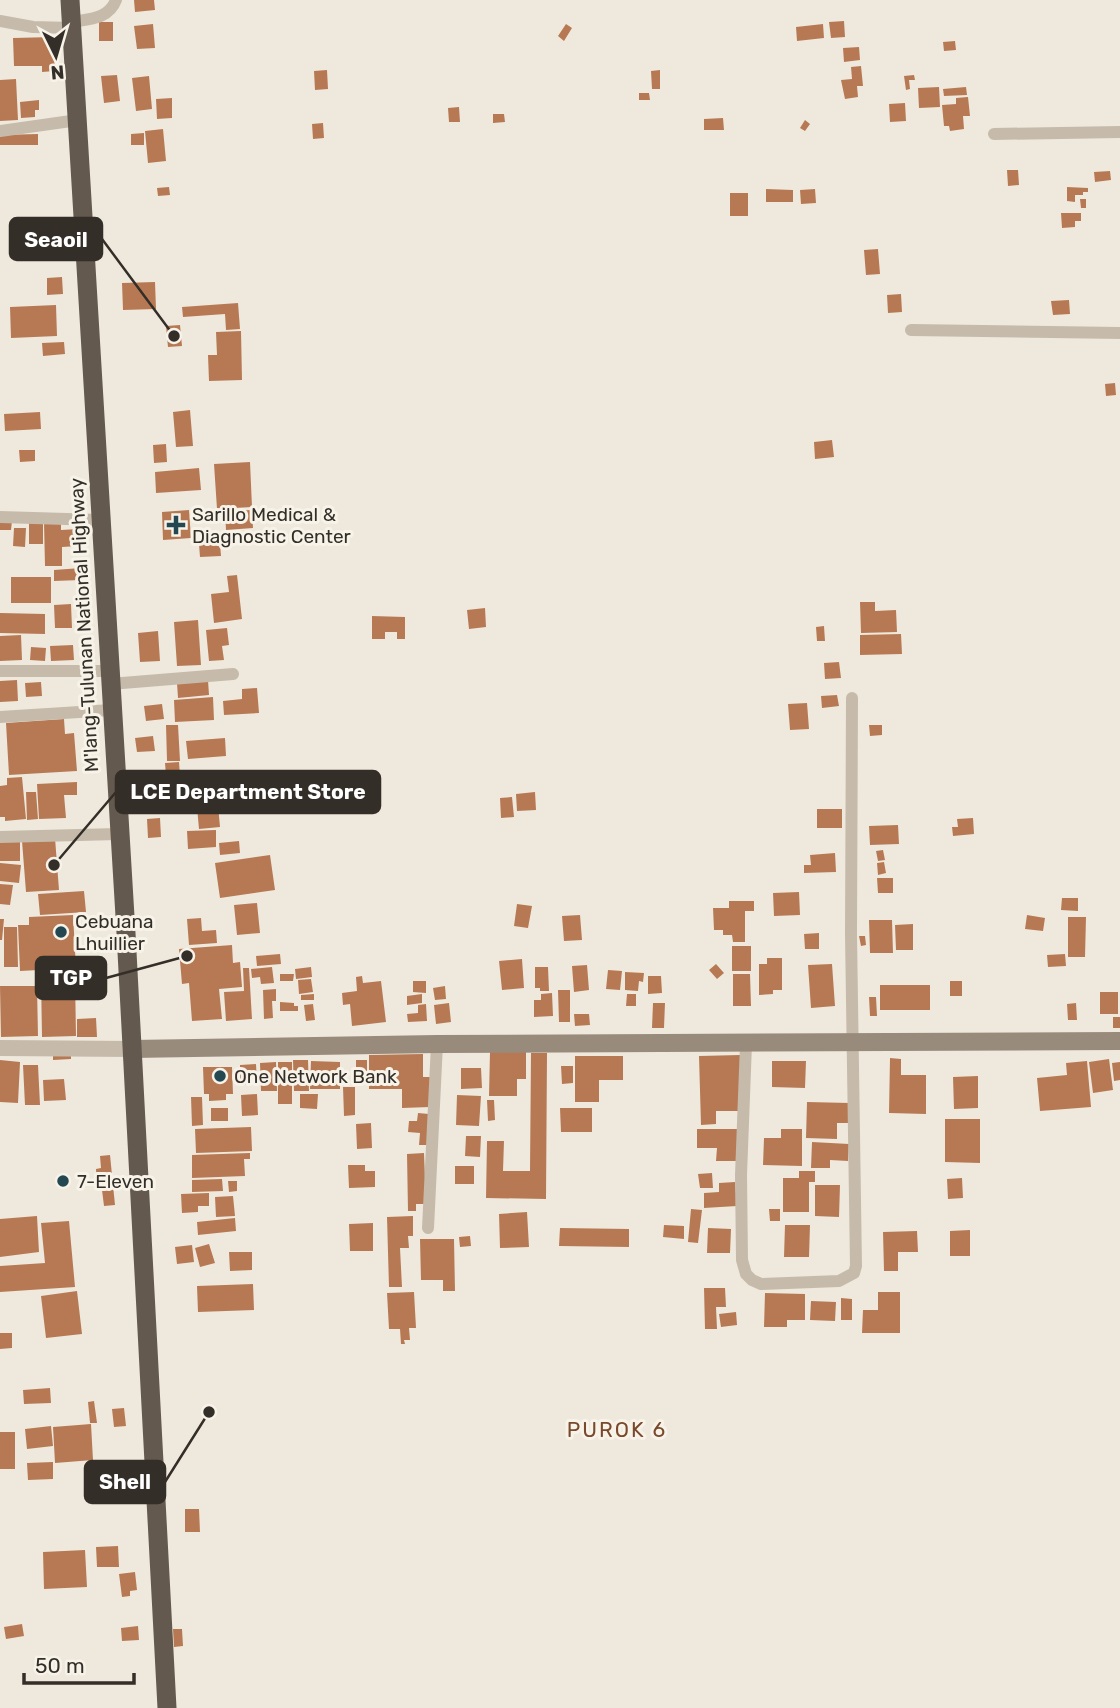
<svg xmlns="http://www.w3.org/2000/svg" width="1120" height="1708" font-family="Rubik,sans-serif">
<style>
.building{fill:#b77953}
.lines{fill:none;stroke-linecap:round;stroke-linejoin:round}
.minor{stroke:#c6bbab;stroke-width:12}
.tertiary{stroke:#c6bbab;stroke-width:16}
.secondary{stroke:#998b7c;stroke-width:18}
.trunk{stroke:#64594e;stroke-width:19}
.poi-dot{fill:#244851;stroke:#f7f3e9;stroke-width:2.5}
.labels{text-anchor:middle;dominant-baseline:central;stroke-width:6;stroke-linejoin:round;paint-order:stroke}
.poi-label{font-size:19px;fill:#342e29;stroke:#f7f3e9;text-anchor:start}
.street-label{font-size:19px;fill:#342e29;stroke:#f7f3e9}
.neighbourhood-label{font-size:21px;letter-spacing:2px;fill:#7a492c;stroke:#f7f3e9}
.leader{fill:none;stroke:#342e29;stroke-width:2.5}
.callout-dot{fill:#342e29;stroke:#f7f3e9;stroke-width:2.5}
.callout{fill:#342e29;stroke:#342e29;stroke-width:2.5}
.callout-label{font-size:21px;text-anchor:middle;font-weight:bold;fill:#fff}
</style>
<rect width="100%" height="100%" fill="#efe9dd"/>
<path class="building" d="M134,0H154L155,10L135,12Z
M844,21L845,37L831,38L829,22Z
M99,22H113V41H99Z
M153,24L155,48L137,49L134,26Z
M566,24L572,28L564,41L558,36Z
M823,24L824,38L797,41L796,27Z
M54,37L55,71L42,72V66H14L13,38Z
M955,41L956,50L944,51L943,42Z
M859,47L860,60L844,62L843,48Z
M861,66L863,86H857L858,97L845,99L841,80L852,79L851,67Z
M327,70L328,89L315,90L314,71Z
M660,70V89H652L651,71Z
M117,75L120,101L104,103L101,76Z
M914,75L915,80H909L910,89L906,90L904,76Z
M149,76L152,109L136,111L132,78Z
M16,79L18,120L0,121V80Z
M939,87L940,107L919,108L918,88Z
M966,87L967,95L944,96L943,89Z
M639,93H649L650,100H639Z
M968,97L970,116H963L964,129L950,131L949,126H944L942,105L956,104V98Z
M172,98V118L157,119L156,99Z
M39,100V110H35V117L21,118L20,102Z
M905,103L906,121L890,122L889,104Z
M459,107L460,122H449L448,108Z
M493,114H504L505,122L493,123Z
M723,118L724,130H704V119Z
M805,120L810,124L805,131L800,128Z
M323,123L324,138L313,139L312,124Z
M163,129L166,161L148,163L145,131Z
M144,133V145H131V134Z
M38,134V145H0V135Z
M1007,170H1018L1019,185L1008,186Z
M1110,171L1111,180L1095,182L1094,172Z
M169,187L170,195L158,196L157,188Z
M1067,187L1088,188V192H1083V195H1075V202L1067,201Z
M766,189L793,190V202H766Z
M815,189L816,203L801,204L800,190Z
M730,193H748V216H730Z
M1080,199H1086V208H1081Z
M1061,213H1081V221H1075V227L1062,228Z
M878,249L880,274L866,275L864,250Z
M62,277L63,294L47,295V278Z
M155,282L156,309L123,310L122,283Z
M901,294L902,312L888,313L887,295Z
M1069,300L1070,314L1053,315L1051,301Z
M238,303L240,329L226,330L225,314L183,317L182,307Z
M56,305L57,336L11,338L10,307Z
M180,325L182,346L168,347L166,326Z
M241,331L242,380L209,381L208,355H217L216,332Z
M64,342L65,354L43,356L42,343Z
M1115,383L1116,395L1106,396L1105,384Z
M190,410L193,446L176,447L173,412Z
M40,412L41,429L5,431L4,414Z
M832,440L834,457L815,459L814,442Z
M166,444L167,462L154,463L153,445Z
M19,450H35V461L20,462Z
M250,462L252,507L217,509L214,464Z
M199,468L201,490L156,493L155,472Z
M189,510L191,538L163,540L162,512Z
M252,510L253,528L226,530L225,511Z
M0,520L12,521L11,530H0Z
M29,522H43V544H29Z
M44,522H61V530L78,529L79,546L62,547V566H45Z
M14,528H26L25,547L13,546Z
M199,544H220L221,556L200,557Z
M81,568V580L54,581V570Z
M237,575L242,619L214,623L211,594L229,592L227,576Z
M11,577H51V603H11Z
M860,602H875V611L896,610L897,632L861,633Z
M71,604L72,628H55L54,605Z
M485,608L486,627L469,629L467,610Z
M0,613L45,614V634L0,633Z
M372,616L405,617V639H397V632H385V639H372Z
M198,620L201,665L177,666L174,622Z
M824,626L825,641H817L816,627Z
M227,628L229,645L222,646L224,660L209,661L206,630Z
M158,631L160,661L140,662L138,633Z
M901,634L902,654L860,655V635Z
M21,635L22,660L0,661V636Z
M73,645L74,660L51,661L50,646Z
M31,647L46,648L45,661L30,660Z
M839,662L841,678L825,679L824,663Z
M17,680L18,701L0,702V681Z
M208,680L209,695L178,698L177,683Z
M41,682L42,696L26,697L25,683Z
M257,688L259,713L224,715L223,701L242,699V689Z
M837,695L839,706L822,708L821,696Z
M213,697L214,720L175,722L174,700Z
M807,703L809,729L790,730L788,704Z
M162,704L164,719L146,721L144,706Z
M64,719L65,734L74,733L77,771L9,775L6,723Z
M166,725H178L180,761H167Z
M869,725H882V735L870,736Z
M153,736L155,751L137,752L135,738Z
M225,738L226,756L188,759L186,741Z
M179,762L180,775L166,776L165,763Z
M22,777L26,819L5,821V817H0V786L7,785V778Z
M77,782V795H64L66,818L39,819L37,784Z
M26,792H36L38,819L27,820Z
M535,792L536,810L517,811L516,794Z
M512,797L514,817L501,818L500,798Z
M218,805L220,827L199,829L197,807Z
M817,809H842V828H817Z
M160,818L161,837L148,838L147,819Z
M973,818L974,834L953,836L952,827H958L957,819Z
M898,825L899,844L870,845L869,826Z
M216,830V847L188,849L187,831Z
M55,838L59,890L26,892L22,841Z
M0,840H20V861H0Z
M239,841L240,853L220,855L219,843Z
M883,850L885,860L878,861L876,851Z
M835,853L836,872L804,873V865H811L810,855Z
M270,855L275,890L220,898L215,863Z
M884,862L886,873L878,875L877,863Z
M0,863L21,865L19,883L0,881Z
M877,878H893V893H878Z
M0,884L13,885L10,905L0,904Z
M84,891L86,912L40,915L38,894Z
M799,892L800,915L774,916L773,893Z
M1062,898H1078V911L1061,910Z
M729,901H754V911H745V942H733L732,935H723V930H714L713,908H729Z
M257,903L260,933L237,935L234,905Z
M517,904L532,906L528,928L514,926Z
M73,915L76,968L20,971L18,925H29V917Z
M580,915L582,940L564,941L562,916Z
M1027,915L1045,918L1043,931L1025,929Z
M1068,917H1086L1085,957H1068Z
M201,918L202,931L216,930L217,943L189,945L187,919Z
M0,919H4L2,940H0Z
M869,920H892L893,953H870Z
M913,924V950H896L895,925Z
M4,927H17L18,967H4Z
M819,933V949H805L804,934Z
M859,936H865L866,945L861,946Z
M232,945L233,963L240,962L242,987L219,989L222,1019L192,1021L189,983L182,984L179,949Z
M732,946H751V971H732Z
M280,954L281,964L257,966L256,956Z
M1065,954L1066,966L1048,967L1047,955Z
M767,958H782V990H773V994L759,995V964H767Z
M522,959L524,988L502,990L499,961Z
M716,964L724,973L717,979L709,970Z
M832,964L835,1006L811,1008L808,965Z
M587,965L589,990L574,992L572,966Z
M272,967L274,983L261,984L260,977L252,978L251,969Z
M311,967L312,977L296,979L295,969Z
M535,967H548L549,991H540V988H535Z
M243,968H249L252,1019L226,1021L224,992L244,991Z
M608,970L622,971L620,990L606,989Z
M625,972L644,973L643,982L639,981L638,991L625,990Z
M280,974H294L293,981H280Z
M733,974H750L751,1006H733Z
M362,976L363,983L381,981L386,1022L352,1026L350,1004L343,1005L342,993L357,991L356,977Z
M648,976H661L662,993L648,994Z
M41,978H75L76,1036L42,1037Z
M311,979L313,992L299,994L298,980Z
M413,981H426V993L413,992Z
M950,981H962V996H950Z
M880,985H930V1010H880Z
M0,986H37L38,1036L1,1037Z
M445,986L446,999L435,1000L433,988Z
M276,989V1001H272L273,1018L264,1019L263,990Z
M558,990H570V1022H559Z
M1100,992H1118V1014H1100Z
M552,993L553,1016L534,1017V1000H541V994Z
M314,994V1000H301V995Z
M422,994V1003L407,1005V996Z
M627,994H636V1006H626Z
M869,997H876L877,1016H870Z
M280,1002L294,1003V1006H298V1011H280Z
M449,1003L451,1022L436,1024L434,1005Z
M653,1003H665L664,1028H652Z
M1076,1003L1077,1020H1068L1067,1004Z
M313,1004L315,1020L306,1021L304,1005Z
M426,1004L427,1021L408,1022L407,1014L418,1013V1005Z
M574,1014H589L590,1025L575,1026Z
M1113,1017H1120V1028H1113Z
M96,1018L97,1037H77V1019Z
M53,1052H71V1059L53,1060Z
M490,1052H526V1079H517V1096H489Z
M531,1053H547L546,1199L486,1198L487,1141H504L503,1171H530Z
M423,1054V1077H430V1107L402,1108V1089H369V1055Z
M740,1055L741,1111H716V1124L701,1125L699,1056Z
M575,1056H623V1080H599V1102H575Z
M890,1058L901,1059V1075H926V1114L889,1113Z
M1109,1059L1113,1090L1093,1093L1089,1062Z
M0,1060L20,1062L18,1103L0,1102Z
M293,1060H308L309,1091H294Z
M356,1060H367V1083H353V1075H356Z
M311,1061L340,1062V1089H310Z
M772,1061H806L805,1088L772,1087Z
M1087,1061L1091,1107L1040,1111L1037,1078L1067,1075L1066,1063Z
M276,1062L277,1091H261L260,1063Z
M278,1062H292V1104H278Z
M1120,1062V1080L1114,1081L1112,1063Z
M256,1064L257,1084L240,1085V1065Z
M23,1065H38L40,1105H25Z
M561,1066H573V1083L562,1084Z
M203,1067H232L233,1094H226V1100L209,1101V1094H204Z
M461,1068H481L482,1088L461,1089Z
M978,1076V1108L954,1109L953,1077Z
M64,1079L66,1100L44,1101L43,1080Z
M343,1087H355V1115L344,1116Z
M257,1094L258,1115L242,1116L241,1095Z
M300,1094H318L317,1109L300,1108Z
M457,1095L481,1096L479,1126L456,1125Z
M191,1097H202L203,1125L192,1126Z
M487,1100H494L495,1120L488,1121Z
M807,1102L850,1103L849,1123H837V1139L806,1138Z
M211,1108H228V1121H211Z
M560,1108H592V1132H561Z
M418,1113L429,1114L427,1145H419L420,1133L408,1132L409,1121H417Z
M945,1119H980V1163L945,1162Z
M371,1123L372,1148L357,1149L356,1124Z
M251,1127L252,1151L196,1153L195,1129Z
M697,1129H739V1161H716L717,1148H697Z
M781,1129H802V1166L763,1165L764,1138H781Z
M466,1136H481L480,1157L465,1156Z
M812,1142L849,1144L848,1161L830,1160V1168H811Z
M250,1153V1159H244L245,1176L192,1178V1155Z
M424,1153L426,1204H416V1211H408L407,1154Z
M110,1155L115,1205L104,1206L102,1190H97L96,1169L101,1168L100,1156Z
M348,1165H365V1171H375V1187L349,1188Z
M455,1166H474V1184H455Z
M799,1171H815V1182H809V1212H783V1178H799Z
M712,1173L713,1188H700L698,1174Z
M962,1178L963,1198L948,1199L947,1179Z
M222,1179L223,1191L192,1192V1180Z
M228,1181H237V1191L229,1192Z
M735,1182L737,1206L704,1208V1193L719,1192V1183Z
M815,1185H840L839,1217L815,1216Z
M209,1193V1206H198V1212L182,1213L181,1194Z
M233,1196L235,1216L216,1217L215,1197Z
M691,1209L702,1210L698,1243L688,1242Z
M769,1209H780V1221H770Z
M527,1212L529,1247L500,1248L499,1214Z
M37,1216L39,1252L0,1257V1219Z
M413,1216V1236H408L409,1248H400L402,1287H389L387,1217Z
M235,1218L236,1231L198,1235L197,1222Z
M69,1221L75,1287L0,1292V1266L45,1263L41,1223Z
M373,1223V1251H350L349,1224Z
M664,1225L684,1226V1239L663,1237Z
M785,1225H810L809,1257H784Z
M560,1228L629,1229V1247L559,1246Z
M708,1228L731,1229L730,1253H707Z
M970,1230V1256H950V1231Z
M917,1231L918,1252H898V1271H884L883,1232Z
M470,1236L471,1246L460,1247L459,1237Z
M420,1239H454L455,1291H443V1280H421Z
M209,1244L215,1263L200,1267L195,1248Z
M192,1245L194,1262L177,1264L175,1247Z
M229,1252H252V1270L230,1271Z
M253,1284L254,1310L198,1312L197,1286Z
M704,1288H725L726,1307H716L717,1329H705Z
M77,1291L82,1334L46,1338L41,1296Z
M414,1292L416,1328H409L410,1340H404L405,1344H401L400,1329H389L387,1293Z
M878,1292H900V1333H862L863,1310H878Z
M765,1293L805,1294V1320H787V1327H764Z
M841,1298L852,1299V1320H841Z
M811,1301L836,1302L835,1321L810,1320Z
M736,1312L737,1325L721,1327L719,1314Z
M0,1333H12V1348L0,1349Z
M50,1388L51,1403L24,1404L23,1390Z
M94,1401L97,1423H90L88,1402Z
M124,1408L126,1426L114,1427L112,1409Z
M91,1424L93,1460L55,1463L53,1427Z
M51,1426L53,1446L27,1449L25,1429Z
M0,1432H15V1469H0Z
M53,1462V1479L28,1480L27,1463Z
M185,1509H199L200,1532H185Z
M118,1546L119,1567H97L96,1547Z
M85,1550L87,1587L44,1589L43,1552Z
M135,1572L137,1590L130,1591V1596L122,1597L119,1574Z
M22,1624L24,1636L6,1639L4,1627Z
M138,1626L139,1640L122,1641L121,1628Z
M173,1629H182L183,1646L174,1647Z"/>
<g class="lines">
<path class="minor" d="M0,21L33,27L72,28
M72,22C89,19 109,19 116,0
M0,131L78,120
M994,134L1120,132
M911,330L1120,333
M0,517L100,520
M0,671H109
M110,684L233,674
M0,717L111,710
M0,837L118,834
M746,1044L741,1175L742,1260L746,1274L752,1280L761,1284L839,1281L854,1273L856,1266L851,934L852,698
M428,1228L437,1044"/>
<path class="tertiary" d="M0,1048L132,1049"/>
<path class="secondary" d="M132,1049L437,1044L1120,1041"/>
<path class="trunk" d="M70,0L126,933L167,1708"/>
</g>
<g class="poi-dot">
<path d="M172.5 514.5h7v7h7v7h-7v7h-7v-7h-7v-7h7z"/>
<circle cx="61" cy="932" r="7"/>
<circle cx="220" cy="1076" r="7"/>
<circle cx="63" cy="1181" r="7"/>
</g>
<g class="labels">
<g class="poi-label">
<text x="192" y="514">Sarillo Medical &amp;<tspan x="192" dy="22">Diagnostic Center</tspan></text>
<text x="75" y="921">Cebuana<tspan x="75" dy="22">Lhuillier</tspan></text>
<text x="234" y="1076">One Network Bank</text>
<text x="77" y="1181">7-Eleven</text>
</g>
<g class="street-label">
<text transform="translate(84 625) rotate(-93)">M'lang-Tulunan National Highway</text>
</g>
<g class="neighbourhood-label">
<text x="617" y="1429">PUROK 6</text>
</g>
</g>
<path class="leader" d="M174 336L102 239M54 865L116 792M187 956L106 978M209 1412L165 1482"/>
<g class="callout-dot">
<circle cx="174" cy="336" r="7"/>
<circle cx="54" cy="865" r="7"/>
<circle cx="187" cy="956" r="7"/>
<circle cx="209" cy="1412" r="7"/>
</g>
<g class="callout">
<rect x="10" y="218" width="92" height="42" rx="7"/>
<rect x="116" y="771" width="264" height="42" rx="7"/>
<rect x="36" y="957" width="70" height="42" rx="7"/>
<rect x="85" y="1461" width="80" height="42" rx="7"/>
</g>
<g class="callout-label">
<text x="56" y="247">Seaoil</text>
<text x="248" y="799">LCE Department Store</text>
<text x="71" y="985">TGP</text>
<text x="125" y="1489">Shell</text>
</g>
<g transform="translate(56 56) rotate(175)" stroke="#f7f3e9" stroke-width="5" paint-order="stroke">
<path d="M0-5L12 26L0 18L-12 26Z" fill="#342e29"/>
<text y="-10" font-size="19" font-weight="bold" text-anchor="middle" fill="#342e29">N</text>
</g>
<path d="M24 1673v10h110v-10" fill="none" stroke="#342e29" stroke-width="3.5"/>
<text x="35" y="1673" font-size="21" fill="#342e29" stroke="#f7f3e9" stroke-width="5" paint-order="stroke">50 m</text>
</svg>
